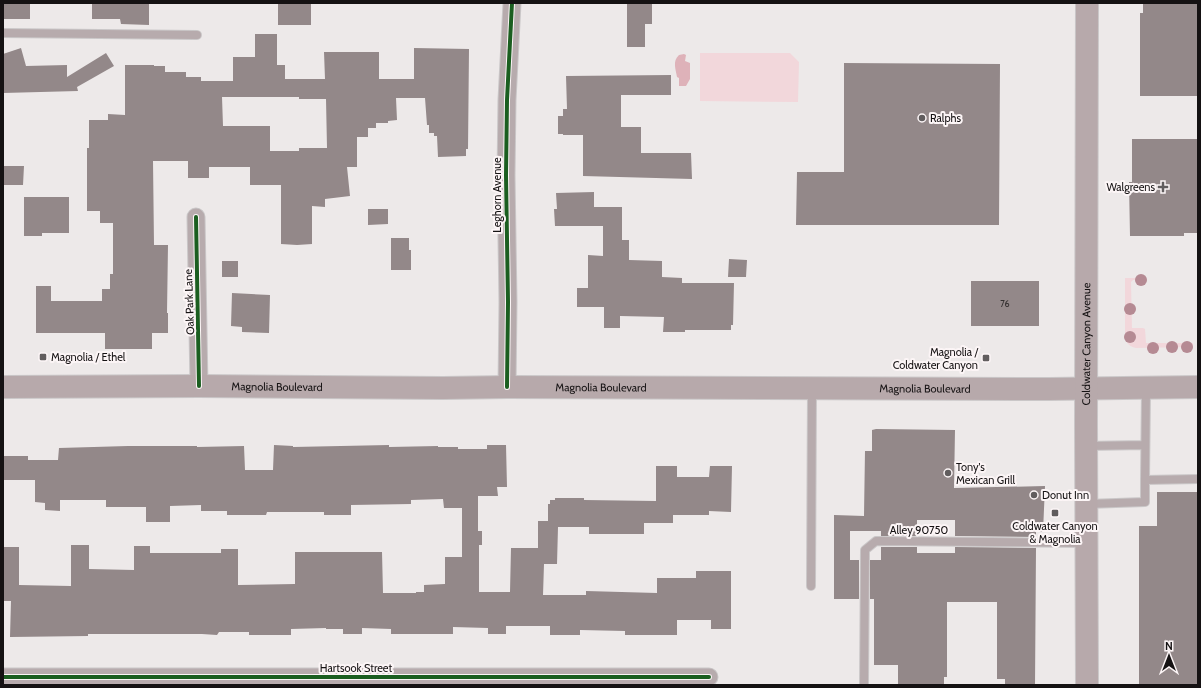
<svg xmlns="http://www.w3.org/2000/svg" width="1201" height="688" font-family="Cabin,sans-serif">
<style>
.grass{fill:#f2d7db}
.water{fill:#deb2b9}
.building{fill:#938889;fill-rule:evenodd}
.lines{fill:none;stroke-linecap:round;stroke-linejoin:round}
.service-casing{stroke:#cac7c8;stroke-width:10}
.minor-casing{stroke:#cac7c8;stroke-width:19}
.secondary-casing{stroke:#cac7c8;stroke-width:24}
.service{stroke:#b7abad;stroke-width:8}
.minor{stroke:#b7abad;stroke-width:17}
.secondary{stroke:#b7a9ab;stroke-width:22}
.cycleway-casing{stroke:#fcf5f6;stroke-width:6}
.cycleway{stroke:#1b5e20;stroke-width:4}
.tree{fill:#b58a93}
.poi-dot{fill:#615d5e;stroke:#fcf5f6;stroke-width:1.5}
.labels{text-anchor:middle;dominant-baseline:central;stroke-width:4;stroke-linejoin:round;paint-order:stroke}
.number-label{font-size:9px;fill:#343030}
.poi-label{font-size:11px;fill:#151213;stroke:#fcf5f6;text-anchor:start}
.street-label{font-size:11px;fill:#151213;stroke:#fcf5f6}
</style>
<rect width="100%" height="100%" fill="#ede9e9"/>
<path class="grass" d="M700,53H790L799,62L798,102L700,101Z
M1125,278H1146L1145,280H1133L1131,282L1132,328H1143L1145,329L1146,343H1193V347L1136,348C1128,346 1126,343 1125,335Z"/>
<path class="water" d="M684,54L686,55L685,61L690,63V79L686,86H679V78L677,77C676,70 672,61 679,55Z"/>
<path class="building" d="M3,3H30V19H3Z
M92,3H149V25L121,24L120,19H92Z
M278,3H311V25H278Z
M627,3H652V24H645V47H627Z
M1143,3H1198V96H1140V13H1143Z
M255,34H277V65H285V79H325L324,52H379V79H414V48L469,49L468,149H466V156L438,157L437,136H434V133H429V125H427L425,98H396L397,120L388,121V123H376V128H368V137H357V167H347L350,196L325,199V207L312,206V244L297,245L281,244V185H250V167H209V178H188V161H153L154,245H168L167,313H168V333H152V349H105V333H36V286H51V301H102V289H110V274H113V223H100V211H87V148H89V120H108V114L125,115V65H154V66H165V72H186V77H201V81H233V57H255ZM222,97H299V99H326L327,148H299V151H270V126H223Z
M21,48L26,66L67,65V77L106,53L114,66L77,87L78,91L3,93V54Z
M844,63L1000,64L999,225H796L797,172H844Z
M671,75V95H621V127H641V153H691L692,179L583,176V135H563V134H558V116H563V109H567L566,76Z
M1132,139H1198V233H1184V236H1130L1129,182H1132Z
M3,166H24L23,185H3Z
M594,192V207H622V240H629V260L662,261V277L682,278V283H734L733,325H731V330H685V332H663L664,317L620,316V328H604V307H577V288H588V255L603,256V226H555L554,209H557L556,193Z
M24,197H69V233H42V236H24Z
M368,209H388V224L368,225Z
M391,238H409V250H411V270H391Z
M729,259L747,260L746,277H728Z
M222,261H238V277H222Z
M971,281H1039V326H971Z
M232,293L270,295L269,333L242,332V327L231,326Z
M876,429L955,430L954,488L1045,486L1043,532H1036V537L955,536V520H917V536H881V531H850V560H859V599H834V515L864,516L865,451H872V430Z
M274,445L293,446V447L389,445V447L438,446V447H458V449H487V445H506L507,487H497L498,496H478V531H482V545H479V592H510L511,548H538V521H548V504H550V500H555V498H584V500L656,501V466H677V477H709L710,466H732L731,512L709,511V515H673V523H644V534H589V527H558L557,564H544L543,595H586V591L657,593V578H696V571H731V629H711V620H677V635H625V631L580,630V635H550V626H506V634H488V628L453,627V634H391V629L362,628V634H343V629H326V628L291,629V635H249V632H219L217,635L202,634H88V636L10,637L11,601H3V547H19V585L71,586V545H89V569L134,570V546H150V553H221V549H238V585L295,584V552H382L383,593H416V592H424V585L445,584V557H462V508H444L443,499L411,500V504L351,505V515H324V512H267L266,515H227V511H201V505L170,506V522H146V507H106V500H60V511L45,510V503L35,502V480H3V456H28V460H58L59,448L128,446H197V447L244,446L245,470H273Z
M1157,492H1198V685H1139V526H1157Z
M881,547H917V553H955V547L1036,548L1035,685H1005V679H997V602H947V677H944V684L898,685V665H874V599H870V560H881Z"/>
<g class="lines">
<defs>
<path id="service" d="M3,33L197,35
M1086,446L1145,445
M1145,480L1146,389
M1087,504L1145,502V480L1198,479
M811,586L812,389
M864,685L865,550L876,541L1086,543"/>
<path id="minor" d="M196,217L199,386
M507,387L508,302L506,175L507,100L512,3
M3,677H709"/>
<g id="secondary">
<path id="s1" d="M3,387L199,386L443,388L507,387L1049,389L1198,387"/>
<path id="s2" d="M1087,685L1086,424L1087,3"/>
</g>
</defs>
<use href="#service" class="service-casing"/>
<use href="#minor" class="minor-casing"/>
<use href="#secondary" class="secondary-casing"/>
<use href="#service" class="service"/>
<use href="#minor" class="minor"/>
<use href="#secondary" class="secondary"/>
<defs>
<path id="cycleway" d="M196,217L199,386
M507,387L508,302L506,175L507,100L512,3
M3,677H709"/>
</defs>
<use href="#cycleway" class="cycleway-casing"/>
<use href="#cycleway" class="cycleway"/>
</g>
<g class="tree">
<circle cx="1141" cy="280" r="6"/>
<circle cx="1130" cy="309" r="6"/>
<circle cx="1130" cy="337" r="6"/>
<circle cx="1172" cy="347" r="6"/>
<circle cx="1187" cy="347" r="6"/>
<circle cx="1153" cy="348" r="6"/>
</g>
<g class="poi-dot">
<circle cx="922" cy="118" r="4"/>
<path d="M1161 181h4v4h4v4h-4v4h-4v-4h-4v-4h4z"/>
<rect x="39" y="353" width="8" height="8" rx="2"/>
<rect x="982" y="354" width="8" height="8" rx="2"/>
<circle cx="948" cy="473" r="4"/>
<circle cx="1034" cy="495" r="4"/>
<rect x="1051" y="509" width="8" height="8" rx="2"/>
</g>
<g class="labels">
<g class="number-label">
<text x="1005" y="303">76</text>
</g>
<g class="poi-label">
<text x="930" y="118">Ralphs</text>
<text x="1155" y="187" text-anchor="end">Walgreens</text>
<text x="978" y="352" text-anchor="end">Magnolia /<tspan x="978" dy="13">Coldwater Canyon</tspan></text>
<text x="51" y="357">Magnolia / Ethel</text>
<text x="956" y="467">Tony's<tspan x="956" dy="13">Mexican Grill</tspan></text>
<text x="1042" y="495">Donut Inn</text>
<text x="1055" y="526" text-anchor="middle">Coldwater Canyon<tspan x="1055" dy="13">&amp; Magnolia</tspan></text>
</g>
<g class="street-label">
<text transform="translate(497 195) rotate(-90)">Leghorn Avenue</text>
<text transform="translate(189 302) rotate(-92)">Oak Park Lane</text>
<text stroke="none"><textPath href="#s2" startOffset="341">Coldwater Canyon Avenue</textPath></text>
<text stroke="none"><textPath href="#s1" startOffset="274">Magnolia Boulevard</textPath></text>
<text stroke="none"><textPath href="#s1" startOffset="598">Magnolia Boulevard</textPath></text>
<text stroke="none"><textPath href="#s1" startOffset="922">Magnolia Boulevard</textPath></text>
<text x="919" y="530">Alley 90750</text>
<text x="356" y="668">Hartsook Street</text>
</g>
</g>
<rect width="1201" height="688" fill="none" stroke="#151213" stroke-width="8"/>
<g transform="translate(1169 656)" stroke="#fcf5f6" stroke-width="3" paint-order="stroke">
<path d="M0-3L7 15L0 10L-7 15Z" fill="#151213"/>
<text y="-6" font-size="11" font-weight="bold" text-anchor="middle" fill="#151213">N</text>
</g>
</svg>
